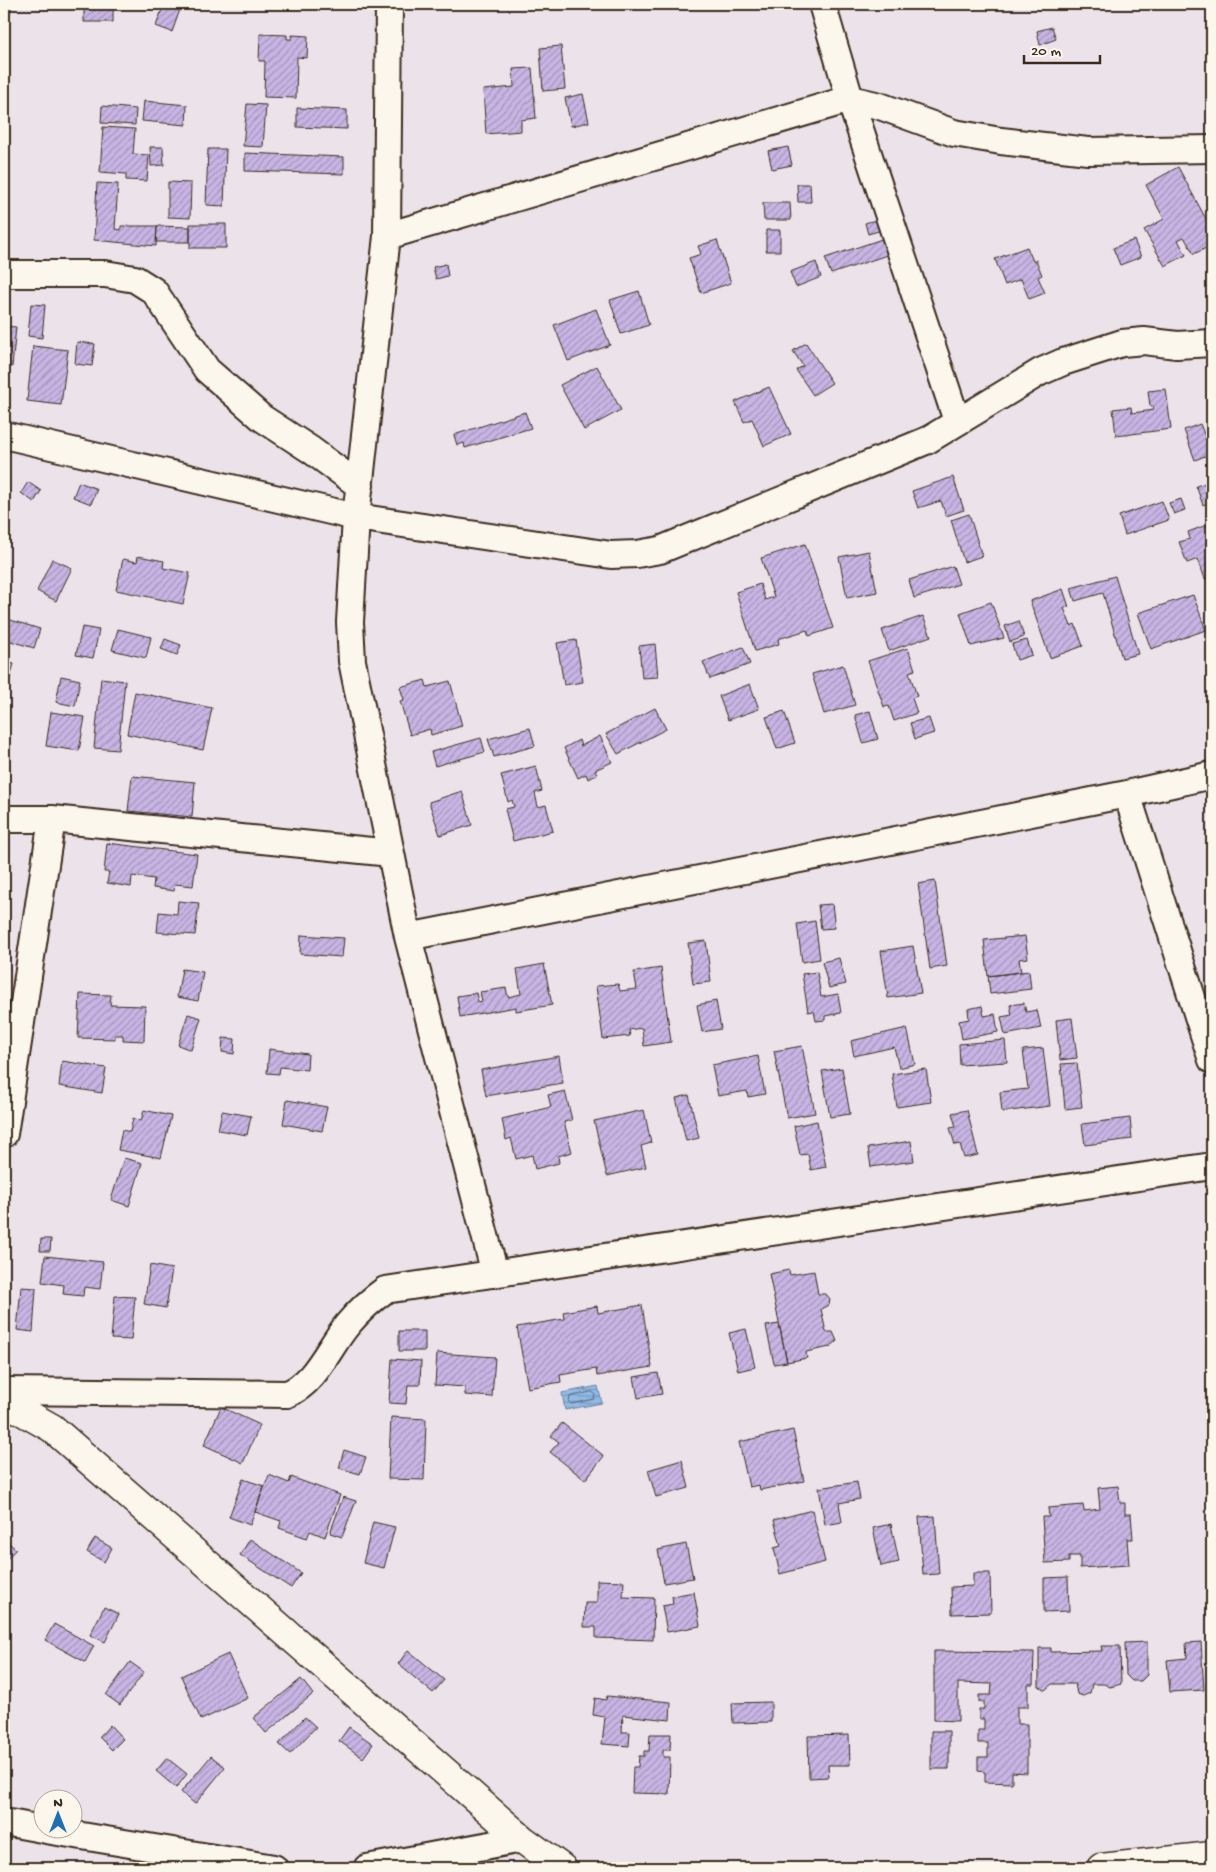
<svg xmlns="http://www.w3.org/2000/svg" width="1216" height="1872" font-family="'Gochi Hand',sans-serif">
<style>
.water{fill:url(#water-rules);stroke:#6e8298}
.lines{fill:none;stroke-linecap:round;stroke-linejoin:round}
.shore{stroke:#5d646f;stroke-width:1}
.building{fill:url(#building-hatch);stroke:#3b2a1e}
.street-casing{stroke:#3b2a1e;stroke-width:30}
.secondary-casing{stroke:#3b2a1e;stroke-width:31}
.street{stroke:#fbf7ec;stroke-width:26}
.secondary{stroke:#fbf7ec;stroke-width:28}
</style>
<defs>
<pattern id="water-rules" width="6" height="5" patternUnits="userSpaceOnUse" patternTransform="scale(1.25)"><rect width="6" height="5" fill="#90bce9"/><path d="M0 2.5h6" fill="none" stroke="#7799bc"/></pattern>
<pattern id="building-hatch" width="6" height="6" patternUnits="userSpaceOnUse" patternTransform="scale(1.25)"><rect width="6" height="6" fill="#c9b5e5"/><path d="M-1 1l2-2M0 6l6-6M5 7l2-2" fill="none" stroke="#a493b9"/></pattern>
</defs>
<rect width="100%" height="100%" fill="#ece3ea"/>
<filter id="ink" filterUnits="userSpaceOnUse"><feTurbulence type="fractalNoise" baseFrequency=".02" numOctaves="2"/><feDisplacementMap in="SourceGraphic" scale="10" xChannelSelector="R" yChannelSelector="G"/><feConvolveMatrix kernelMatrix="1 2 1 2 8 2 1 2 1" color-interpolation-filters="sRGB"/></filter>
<g filter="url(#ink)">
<path class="water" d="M598,1386L602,1403L565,1410L562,1393Z"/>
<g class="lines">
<path class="shore" d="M592,1392L595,1394L594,1399L571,1404L569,1402L570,1397Z"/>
</g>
<path class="building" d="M4,4H12L4,42Z
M84,4H113V22H84Z
M164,4H182L172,32L156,26Z
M1052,27L1056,39L1040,45L1037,31Z
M260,34L287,35V39H292V35L308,36L307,58L297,57L296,98L264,97L265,61H259Z
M561,46L565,89L543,91L540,48Z
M532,68L536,118L521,120V131L486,134L483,90L514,87L513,69Z
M583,94L589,122L571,126L565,98Z
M144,101L187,105L186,125L142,121Z
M247,104L266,105L263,147L243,146Z
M102,106L136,109L135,125L101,123Z
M297,108L347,110V129L297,127Z
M103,127L135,129L133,154L149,155L147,181L126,180V174L100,172Z
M150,147H163L164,165L151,166Z
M788,147L792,165L772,169L768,151Z
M208,149H226L224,206L206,205Z
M245,153L344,157V174L245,171Z
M1178,167L1212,230V245L1194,254L1184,237L1178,240L1186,255L1165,266L1144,230L1164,219L1146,185Z
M168,182L191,183L190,218L168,217Z
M97,183L118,184L115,229L121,230V226H157L156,246L94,240Z
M797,184H810L811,202H798Z
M763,203H790L791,220H764Z
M879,219L882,230L868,234L865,223Z
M190,224H226V248H190Z
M157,226L190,227V242H156Z
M766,230H780V251H766Z
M882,239L887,255L831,274L825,258Z
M717,240L731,283L701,293L689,258L701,254L698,246Z
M1134,240L1141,257L1120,265L1113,248Z
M1027,247L1033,261L1036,260L1042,275L1038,277L1045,293L1029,299L1021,279L1005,285L995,259Z
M816,262L821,277L796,287L790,272Z
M446,264L448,276L436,279L433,267Z
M639,291L649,325L621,334L610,300Z
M31,304L45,305L42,338L28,336Z
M596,309L610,345L568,361L554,325Z
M4,326L16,327L12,367H4Z
M77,342L95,344L92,366L75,364Z
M806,343L832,383L813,395L796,370L803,366L793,351Z
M33,346L68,350L61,405L27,401Z
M597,366L621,410L584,430L560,385Z
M769,387L791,434L764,446L752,419L744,422L735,402Z
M1166,389L1171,429L1116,436L1113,409L1131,407L1132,413L1154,410L1153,406H1150L1148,391Z
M525,412L531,428L465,448L464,443L457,445L454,435Z
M1200,424L1212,453L1195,460L1184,430Z
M953,477L964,510L946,516L941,501L918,508L912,491Z
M28,482L41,491L34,502L21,493Z
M79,482L97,489L91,504L73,497Z
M1209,482L1212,491V501L1203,505L1196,486Z
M1181,499L1185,510L1174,514L1169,503Z
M1162,501L1169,520L1125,535L1119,516Z
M969,514L982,556L964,562L951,520Z
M1212,523V576L1205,579L1198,559L1187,563L1179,542L1190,539L1188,532Z
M805,544L833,628L809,636L807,630L778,639L779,644L755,651L736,592L760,584L765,600L774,597L761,558Z
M869,551L877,592L847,598L839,557Z
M138,556L164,561L163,568L190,573L183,604L116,590L123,559L137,562Z
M52,559L72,568L56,601L37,591Z
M953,566L959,584L914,598L909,580Z
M1115,576L1138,654L1122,658L1103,593L1075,601L1071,588Z
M1063,589L1069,607L1064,608L1071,626L1075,624L1083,646L1050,658L1030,601Z
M1193,595L1206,630L1151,649L1138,613Z
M991,602L1004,638L971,646L960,613Z
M923,616L931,636L889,651L882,630Z
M4,618L40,629L34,648L4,639Z
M1019,621L1024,637L1010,642L1005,626Z
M82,627L99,630L93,658L76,655Z
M118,629L151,637L146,658L112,650Z
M165,639L181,645L177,655L161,649Z
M576,640L583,682L564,685L557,643Z
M1027,640L1032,655L1017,660L1012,644Z
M655,644L658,677L642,678L639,646Z
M743,647L750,664L710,679L703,662Z
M908,648L915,670L909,672L917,696L912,698L917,713L894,721L889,706L884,707L868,661Z
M4,661L14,664L9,681L4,679Z
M843,665L855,705L824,714L812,674Z
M61,676L80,680L75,706L56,702Z
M101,678L125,681L118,750L94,748Z
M425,680L427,687L450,681L462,726L431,735L430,729L410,735L400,701L404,700L400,687Z
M750,684L759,709L728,720L719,696Z
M135,692L212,708L203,750L127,734Z
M655,708L666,729L618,754L606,734Z
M784,711L795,743L777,749L766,717Z
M870,711L878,739L863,743L855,715Z
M51,712L85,717L79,751L46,746Z
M929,718L934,733L915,739L910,723Z
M530,728L535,746L494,757L488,739Z
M600,736L612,762L595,770L597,774L588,779L586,774L578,778L564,748L579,740L581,746Z
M481,738L485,752L435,766L431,752Z
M536,766L542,791L535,793L538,807L546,805L553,831L513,841L505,809L514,807L512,800L508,802L501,775Z
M132,776L195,782L192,817L128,811Z
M462,791L472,825L440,835L429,802Z
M107,843L197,854L193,886L175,884L174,891L153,888L154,879L132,876L131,887L107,883L109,872H104Z
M935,881L947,966L930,969L918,884Z
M178,901L199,903L195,935L157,932L159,912L177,914Z
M832,904L835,928L821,929L818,905Z
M815,921L820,959L802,962L797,924Z
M301,935L344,938L342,957L300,954Z
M1025,936L1028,958L1019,959L1021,972L988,976L984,940Z
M706,941L711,982L693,984L688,943Z
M913,946L921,993L888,998L881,951Z
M839,958L846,984L829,988L822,962Z
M544,964L552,1005L516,1011V1007L460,1017L457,996L476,993L478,1002L482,1001L480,992L506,988L508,997L521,994L517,969Z
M661,968L671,1042L644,1046L642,1028L629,1030L630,1036L603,1039L596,986L618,984L620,991L637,989L634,972Z
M182,969L203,972L198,1001L177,997Z
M1029,971L1031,989L990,994L988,976Z
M817,972L821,997L838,994L841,1013L825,1016V1020L816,1021L814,1011L808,1012L802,974Z
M80,994L111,995L110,1005L145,1006L144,1041L123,1040V1035H115V1039L78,1038Z
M716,1001L721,1029L702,1032L697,1005Z
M1024,1003L1026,1012L1037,1010L1041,1028L1005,1035L1001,1017L1012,1015L1010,1005Z
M982,1006L984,1016L995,1014L998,1032L962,1039L959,1021L969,1019L968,1009Z
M188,1014L201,1018L191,1050L178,1045Z
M1072,1018L1077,1058L1060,1060L1056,1020Z
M907,1028L915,1064L899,1068L894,1047L854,1056L851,1041Z
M223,1038L235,1039L234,1054L222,1052Z
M1005,1040L1007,1062L960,1065L959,1044Z
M802,1046L815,1113L787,1118L774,1051Z
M1043,1048L1050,1106L1002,1112L1000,1092L1028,1089L1023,1050Z
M269,1049L308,1054L307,1070L280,1067L279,1074L267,1073Z
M559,1056L563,1083L486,1096L481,1070Z
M758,1056L765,1094L748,1097L747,1091L718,1096L712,1065Z
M62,1061L106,1068L102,1093L59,1086Z
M1077,1063L1082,1107L1065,1109L1061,1064Z
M842,1068L850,1114L830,1117L822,1071Z
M926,1069L931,1102L897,1107L892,1074Z
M565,1091L572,1120L564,1122L572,1152L558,1156L559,1163L535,1169L532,1155L516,1159L511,1138L506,1140L502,1119L551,1107L548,1095Z
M689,1095L699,1138L686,1141L676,1098Z
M287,1100L327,1107L322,1131L283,1124Z
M144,1110L171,1116L161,1158L118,1150L122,1130L130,1132L133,1118L141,1121Z
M644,1110L651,1143L641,1146L646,1167L607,1176L594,1121Z
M967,1110L978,1155L964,1158L960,1144L955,1145L950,1128L956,1127L952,1113Z
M222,1111L251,1116L247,1135L218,1130Z
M1130,1118L1132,1139L1085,1145L1082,1124Z
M817,1121L826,1167L811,1170L808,1154L800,1155L794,1126Z
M911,1141L914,1161L871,1167L868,1148Z
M124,1158L142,1163L129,1206L111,1200Z
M41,1239H51L50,1251H40Z
M45,1256L103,1262L100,1289L84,1287L83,1296L63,1294L64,1285L42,1282Z
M150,1265L172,1269L166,1308L144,1304Z
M789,1270L790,1275L814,1271L818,1294H826L830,1299L829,1305L821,1309L826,1332H833L837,1341L830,1347L806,1352L807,1358L787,1362L769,1274Z
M21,1287L36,1288L33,1332L17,1330Z
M115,1296L135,1297L131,1340L111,1339Z
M642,1305L652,1367L597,1376L596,1369L560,1375L561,1382L528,1388L517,1327L564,1319L563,1312L597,1306L598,1313Z
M779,1324L787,1362L774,1364L766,1326Z
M746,1329L755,1367L738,1371L729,1333Z
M399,1331H425V1351H399Z
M437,1353L495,1357L492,1397L465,1395V1387L435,1385Z
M392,1359L421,1361L420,1385H408L406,1404L389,1403Z
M658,1373L662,1394L638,1398L634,1377Z
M221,1407L260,1425L243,1463L204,1445Z
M391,1417L426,1419L424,1480L388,1479Z
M562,1423L604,1456L585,1480L550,1452L559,1442L551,1436Z
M793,1430L804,1481L760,1490L759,1485L749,1487L739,1442Z
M344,1450L366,1457L360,1474L339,1468Z
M682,1460L689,1488L656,1497L648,1470Z
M269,1475L289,1483L291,1477L340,1495L325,1537L310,1531L307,1538L279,1528L281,1521L255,1512Z
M243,1479L264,1486L250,1525L229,1517Z
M857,1482L860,1499L839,1503L842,1522L825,1525L819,1488Z
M1118,1486L1120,1503H1125V1514H1131L1133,1539H1127L1129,1565L1080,1568V1556H1069V1562L1045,1563L1042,1517H1049L1048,1508L1083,1505L1084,1511L1100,1509L1098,1488Z
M343,1497L356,1501L342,1537L330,1533Z
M812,1510L825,1562L780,1574L774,1548L781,1546L774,1520Z
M935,1516L939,1574L923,1575L919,1517Z
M373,1522L395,1527L384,1568L363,1563Z
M891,1524L899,1562L881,1566L873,1528Z
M95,1538L112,1548L104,1562L87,1552Z
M250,1539L301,1573L291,1588L240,1555Z
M5,1540L16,1549L5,1561L4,1542Z
M686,1544L693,1578L664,1583L658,1550Z
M973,1573H990L991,1613L952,1614L951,1587L973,1586Z
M1068,1577L1069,1611L1044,1612V1578Z
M597,1580L624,1581L623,1597L654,1598L653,1640L596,1638V1627H584L585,1603H597Z
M694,1592L700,1626L667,1632L662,1606L673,1604L672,1596Z
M104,1607L119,1614L105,1642L90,1635Z
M54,1624L94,1646L85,1662L45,1640Z
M1147,1642V1675L1141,1681H1132L1126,1675L1125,1643Z
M1201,1642L1204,1690L1170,1692L1167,1660L1187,1658L1186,1643Z
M1101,1646H1120L1121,1684L1110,1687L1104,1684H1092L1090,1693L1083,1696L1077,1694L1075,1684H1052L1045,1690L1039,1686V1648H1051V1652L1102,1651Z
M408,1650L444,1680L433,1693L398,1664Z
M934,1651L1034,1652L1033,1684H1028V1707H1017V1724H1027V1773L1012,1772V1783L985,1782V1772L978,1771V1757H988V1743H978V1730H984V1719H979V1709H984V1702H979V1695H991L992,1684L958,1683V1721L934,1720Z
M228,1654L248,1698L201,1720L181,1676Z
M130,1662L144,1672L120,1705L106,1695Z
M301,1679L313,1694L266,1733L253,1718Z
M607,1696L671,1702L670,1720L623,1715L622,1732H630L629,1746L602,1744L605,1717L593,1715L595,1698L606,1700Z
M771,1702V1722L733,1723L732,1703Z
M305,1717L316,1727L290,1754L279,1744Z
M110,1725L123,1739L112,1750L99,1737Z
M349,1727L373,1744L363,1758L339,1741Z
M931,1731H949V1769H931Z
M650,1734H671L670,1750H663V1757H670L669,1794L632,1793L633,1767H638L639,1756H644V1751H649Z
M849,1735L850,1765H828L829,1777L809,1778L808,1736Z
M211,1756L225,1767L195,1804L181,1792Z
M167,1758L187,1774L176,1788L156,1771Z"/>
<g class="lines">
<defs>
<path id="street" d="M389,4L387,236L356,517L350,622L352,661L408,937L495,1274
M822,4L850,99L957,421
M387,236L850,99L880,106L954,133L1001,141L1088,151L1212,149
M4,274H105L135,279L154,291L207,370L262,418L311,450L360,486
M4,435L356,517L611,555L637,554L660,550L928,440L1040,372L1063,362L1122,343L1144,341L1177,345L1212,343
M1127,794L1212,1060
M4,819H52L391,853
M408,937L1127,794L1212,775
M4,1134L52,819
M4,1391L287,1394C316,1383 329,1346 348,1324C359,1311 371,1300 385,1290L1212,1166
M4,1822L42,1829
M46,1830L274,1868
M367,1868L522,1839"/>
<path id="secondary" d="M4,1401L52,1428L522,1839L562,1868
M1101,1868L1212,1856"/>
</defs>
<use href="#street" class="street-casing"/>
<use href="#secondary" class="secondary-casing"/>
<use href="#street" class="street"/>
<use href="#secondary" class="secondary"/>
</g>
</g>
<rect width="1216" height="1872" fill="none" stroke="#fbf7ec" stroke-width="20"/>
<rect x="10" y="10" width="1196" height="1852" fill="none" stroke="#3b2a1e" stroke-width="2" filter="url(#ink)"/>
<g transform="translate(58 1814)"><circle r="24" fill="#fbf7ec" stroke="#aea59a"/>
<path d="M0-4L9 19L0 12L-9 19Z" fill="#1f6fb2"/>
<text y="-8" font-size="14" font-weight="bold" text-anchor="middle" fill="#3b2a1e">N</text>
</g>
<path d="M1024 55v8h76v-8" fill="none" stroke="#3b2a1e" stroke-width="2.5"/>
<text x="1031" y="55" font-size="15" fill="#3b2a1e" stroke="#fbf7ec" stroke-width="4" paint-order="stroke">20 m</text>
</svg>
